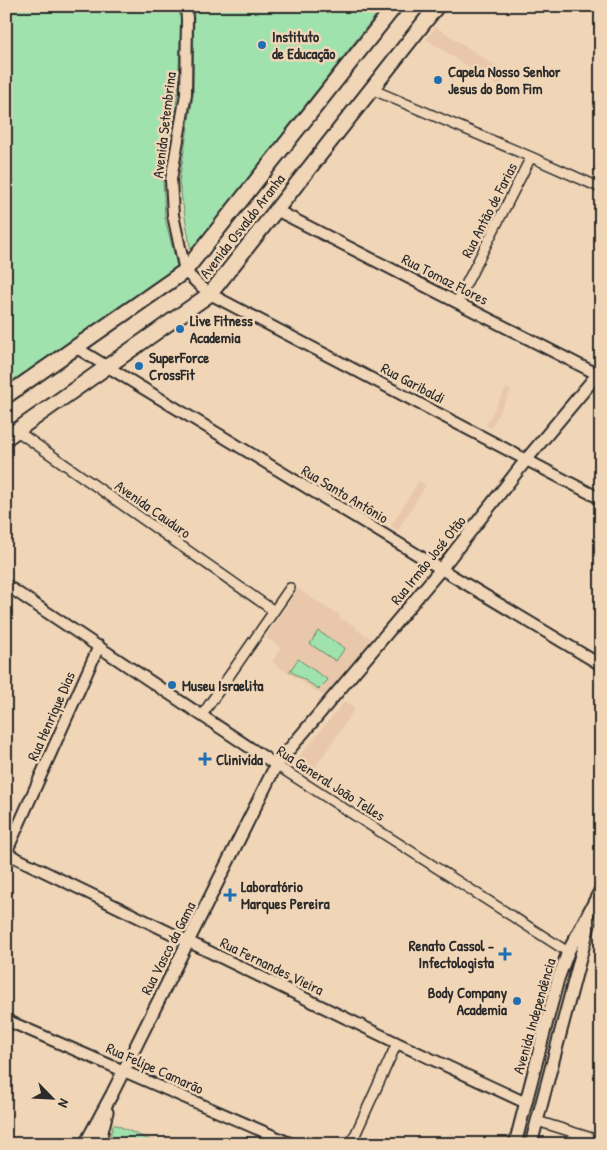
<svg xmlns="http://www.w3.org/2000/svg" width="607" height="1150" font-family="'Patrick Hand',sans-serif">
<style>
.built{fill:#e8c7aa}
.green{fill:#a0e2ad;stroke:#66866c}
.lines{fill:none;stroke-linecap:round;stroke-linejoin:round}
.minor-casing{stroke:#2b2b2b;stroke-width:12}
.tertiary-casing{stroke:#2b2b2b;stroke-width:14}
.secondary-casing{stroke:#2b2b2b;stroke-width:15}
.primary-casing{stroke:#2b2b2b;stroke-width:18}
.minor{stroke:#f0d5b7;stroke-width:9}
.tertiary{stroke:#f0d5b7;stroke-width:10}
.secondary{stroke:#f0d5b7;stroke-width:11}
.primary{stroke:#f0d5b7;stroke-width:14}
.poi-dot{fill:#1f6fb2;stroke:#f0d5b7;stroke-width:2}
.labels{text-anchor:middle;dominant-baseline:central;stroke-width:5;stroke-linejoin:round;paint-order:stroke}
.poi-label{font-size:15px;font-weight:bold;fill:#2b2b2b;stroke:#f0d5b7;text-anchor:start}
.street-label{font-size:15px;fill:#2b2b2b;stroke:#f0d5b7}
</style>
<rect width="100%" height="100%" fill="#f0d5b7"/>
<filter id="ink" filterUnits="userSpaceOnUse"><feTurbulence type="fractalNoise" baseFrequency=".02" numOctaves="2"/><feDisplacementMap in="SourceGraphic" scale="10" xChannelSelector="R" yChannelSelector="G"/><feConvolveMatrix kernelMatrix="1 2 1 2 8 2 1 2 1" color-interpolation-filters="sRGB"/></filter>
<g filter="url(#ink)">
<path class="built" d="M436,27L508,74L499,87L426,39Z
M506,388L511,390L491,428L486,425Z
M419,481L426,485L398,530L391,526Z
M298,589L325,607L340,615L339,618L351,624L357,628V630L373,640L325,697L272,662L281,648L266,637Z
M345,701L355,708L311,774L295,763L303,752Z
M450,1133L463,1140L475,1144H444Z"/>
<path class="green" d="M6,6H179L181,19L178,93L163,180L165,218L177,266L164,277L6,388Z
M194,6H383L191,251L179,182L193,96Z
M318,631L345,648L336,661L310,644Z
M298,659L328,680L319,689L290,671Z
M114,1124L152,1141L150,1144H107Z"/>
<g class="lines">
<defs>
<path id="minor" d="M371,89L531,157L601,188
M457,302L531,157
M17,431L274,611
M202,715L290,588
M276,765L568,952
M537,1121L601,1141
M351,1144L397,1043"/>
<path id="tertiary" d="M186,6L187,19L186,94L171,180L173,215L185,271L197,283L210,294L601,499
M276,210L601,376
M75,347L441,569L601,665
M6,585L276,765
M6,853L397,1043L526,1103
M6,853L99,646
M6,1020L292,1144"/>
<path id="secondary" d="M85,1144L112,1094L276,765L441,569L526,460L601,370
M99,1144L107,1112
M515,1144L558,979L568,952L601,889
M531,1144L590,921"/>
<path id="primary" d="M6,396L185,271L395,6
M6,438L210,294L437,6"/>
</defs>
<use href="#minor" class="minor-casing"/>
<use href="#tertiary" class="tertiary-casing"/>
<use href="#secondary" class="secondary-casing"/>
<use href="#primary" class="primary-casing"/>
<use href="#minor" class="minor"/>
<use href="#tertiary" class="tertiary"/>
<use href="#secondary" class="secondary"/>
<use href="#primary" class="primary"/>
</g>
</g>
<g class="poi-dot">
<circle cx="262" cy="45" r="5"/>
<circle cx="438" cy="80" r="5"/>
<circle cx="180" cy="329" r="5"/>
<circle cx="139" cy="366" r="5"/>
<circle cx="172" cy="685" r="5"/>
<path d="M202.5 751.5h5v5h5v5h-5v5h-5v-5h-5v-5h5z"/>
<path d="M227.5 887.5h5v5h5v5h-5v5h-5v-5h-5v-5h5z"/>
<path d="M502.5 946.5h5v5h5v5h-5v5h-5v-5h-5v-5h5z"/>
<circle cx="517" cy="1001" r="5"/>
</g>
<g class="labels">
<g class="poi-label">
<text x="272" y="36">Instituto<tspan x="272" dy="17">de Educação</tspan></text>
<text x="448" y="71">Capela Nosso Senhor<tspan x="448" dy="17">Jesus do Bom Fim</tspan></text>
<text x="190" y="320">Live Fitness<tspan x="190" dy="17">Academia</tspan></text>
<text x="149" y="357">SuperForce<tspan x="149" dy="17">CrossFit</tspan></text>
<text x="182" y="685">Museu Israelita</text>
<text x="216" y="759">Clinivida</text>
<text x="241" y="886">Laboratório<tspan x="241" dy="17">Marques Pereira</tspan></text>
<text x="494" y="945" text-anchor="end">Renato Cassol -<tspan x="494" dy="17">Infectologista</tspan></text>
<text x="507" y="992" text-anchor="end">Body Company<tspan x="507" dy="17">Academia</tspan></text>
</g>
<g class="street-label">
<text transform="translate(164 125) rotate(-83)">Avenida Setembrina</text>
<text transform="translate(489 210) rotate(-63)">Rua Antão de Farias</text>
<text transform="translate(242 226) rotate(-52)">Avenida Osvaldo Aranha</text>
<text transform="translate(445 279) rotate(27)">Rua Tomaz Flores</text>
<text transform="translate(413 383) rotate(28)">Rua Garibaldi</text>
<text transform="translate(345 494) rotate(31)">Rua Santo Antônio</text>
<text transform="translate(153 509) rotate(35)">Avenida Cauduro</text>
<text transform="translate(428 560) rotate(-51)">Rua Irmão José Otão</text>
<text transform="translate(51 716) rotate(-66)">Rua Henrique Dias</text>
<text transform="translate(331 783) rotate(33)">Rua General João Telles</text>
<text transform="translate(168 948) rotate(-63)">Rua Vasco da Gama</text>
<text transform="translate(272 966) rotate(26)">Rua Fernandes Vieira</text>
<text transform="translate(534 1016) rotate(-74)">Avenida Independência</text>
<text transform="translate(155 1068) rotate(24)">Rua Felipe Camarão</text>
</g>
</g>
<rect width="607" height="1150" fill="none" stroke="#f0d5b7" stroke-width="25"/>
<rect x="12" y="12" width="582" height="1125" fill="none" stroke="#2b2b2b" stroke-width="2" filter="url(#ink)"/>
<g transform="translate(52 1098) rotate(114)" stroke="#f0d5b7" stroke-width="4" paint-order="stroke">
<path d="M0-4L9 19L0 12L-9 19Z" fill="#2b2b2b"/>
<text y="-8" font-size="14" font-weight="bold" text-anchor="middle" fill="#2b2b2b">N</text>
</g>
</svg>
